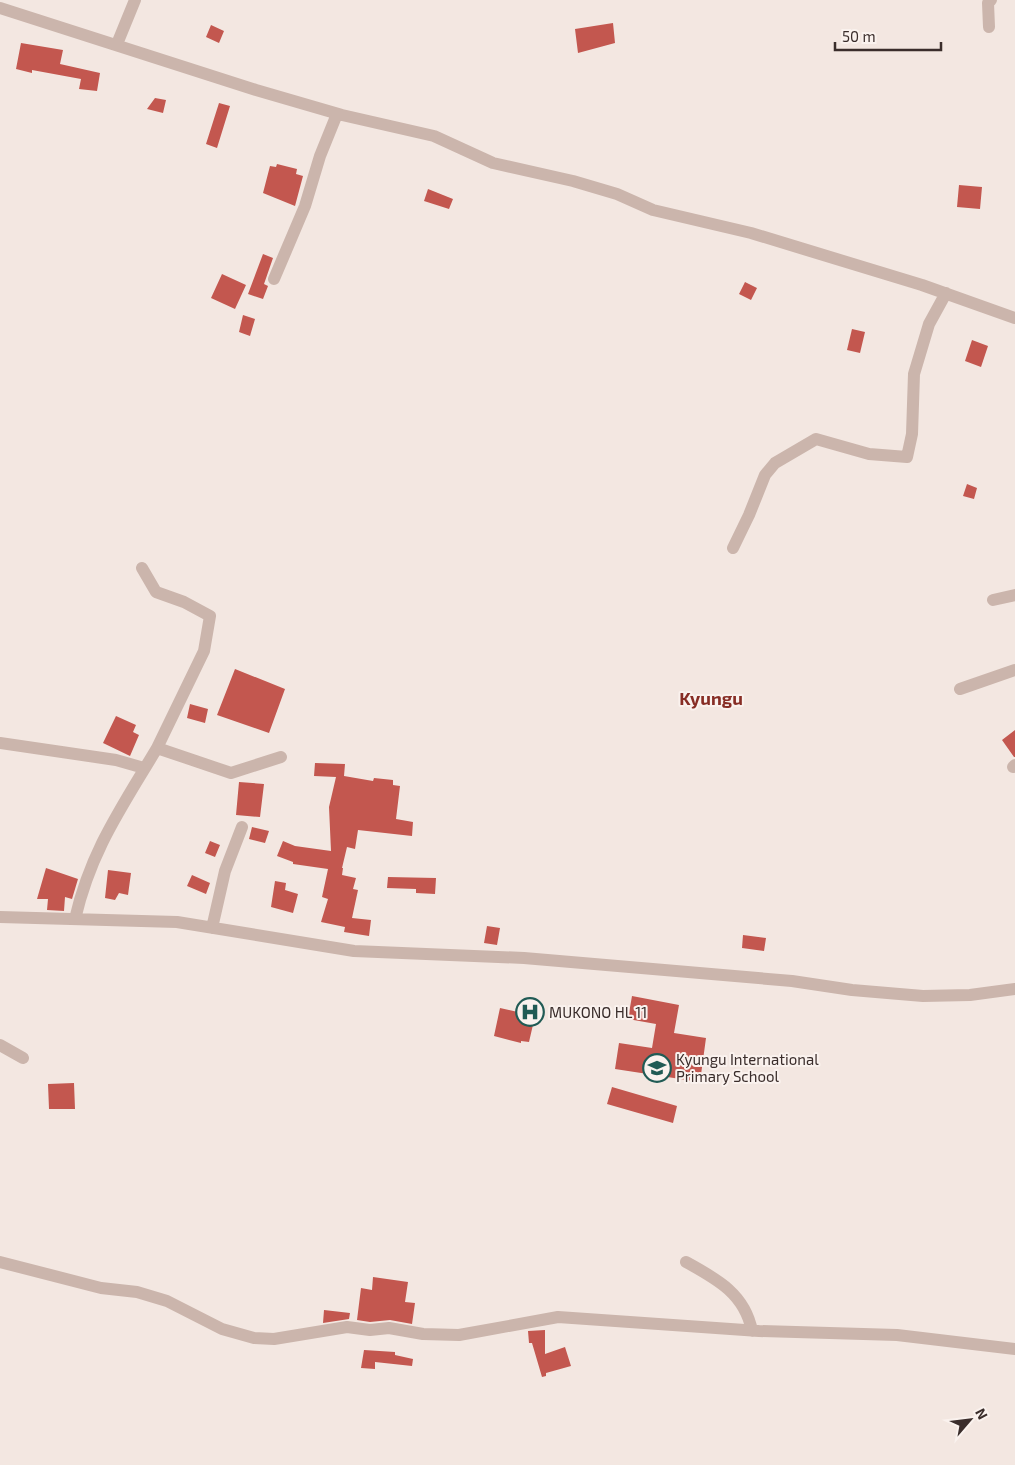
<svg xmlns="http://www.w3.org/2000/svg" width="1015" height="1465" font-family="'Exo 2',sans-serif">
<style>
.building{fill:#c3574f}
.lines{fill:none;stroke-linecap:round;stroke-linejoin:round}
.street{stroke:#cbb5ac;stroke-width:12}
.labels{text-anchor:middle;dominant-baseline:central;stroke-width:4;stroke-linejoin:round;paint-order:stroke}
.poi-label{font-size:15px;fill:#3a2d2b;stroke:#faf2ee;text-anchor:start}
.quarter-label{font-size:18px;font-weight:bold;fill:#872d25;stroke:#faf2ee}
</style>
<rect width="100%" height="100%" fill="#f3e7e1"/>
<path class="building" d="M613,23L615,43L578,53L575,29Z
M211,25L224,31L219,43L206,37Z
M21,43L63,50L60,64L100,73L97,91L79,89L81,79L32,70V73L16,69Z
M155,98L166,100L163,113L147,109Z
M219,103L230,106L217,148L206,144Z
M277,164L297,169L296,174L303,176L295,206L263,193L270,166L276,167Z
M959,185L982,187L980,209L957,207Z
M428,189L453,199L449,209L424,201Z
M263,254L273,258L264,284L268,286L263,299L248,294Z
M222,274L246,285L235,309L211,298Z
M745,282L757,288L751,300L739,294Z
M243,315L255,319L250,336L239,332Z
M852,329L865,332L860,353L847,350Z
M972,340L988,346L981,367L965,361Z
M967,484L977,488L974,499L963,496Z
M235,669L285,689L269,733L217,715Z
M190,704L208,709L205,723L187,718Z
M116,716L136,725L133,732L139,735L130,756L103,743Z
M1015,730V757H1014L1002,740Z
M315,763L345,764L344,776L373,781L374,778L393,780V785L400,786L396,819L413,822L412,836L358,830L355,849L347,847L342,868H343L342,875L356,878L353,889L358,890L352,918L371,920L369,936L344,932L345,927L321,922L328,899L322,897L328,869L293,864V862L277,856L283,841L295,846L331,851L329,807L336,777L314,776Z
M239,782L264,784L260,817L236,815Z
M252,827L269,831L265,843L249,839Z
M210,841L220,845L215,857L205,853Z
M46,868L78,879L72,899L65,897L64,911L47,910L48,899H37Z
M108,870L131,873L128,895L119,893L115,900L105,898Z
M192,875L210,883L206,894L187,886Z
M388,877L436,878L435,894L416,893V889L387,888Z
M275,881L286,883L285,890L298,894L293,913L271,907Z
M487,926L500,928L497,945L484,943Z
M743,935L766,938L764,951L742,948Z
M632,996L679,1005L674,1033L706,1038L700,1082L615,1069L619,1043L652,1048L656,1024L628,1019Z
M500,1008L535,1016L529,1042L521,1041V1043L494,1036Z
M74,1083L75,1109H49L48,1084Z
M612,1087L677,1106L673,1123L607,1104Z
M373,1277L408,1282L405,1302L415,1303L412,1324L390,1320L370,1322L357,1320L361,1288L372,1290Z
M324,1310L350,1313L349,1319L323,1323Z
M545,1330V1354L565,1347L571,1366L546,1373V1376L542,1377L532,1343H529L528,1331Z
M364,1350L395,1352V1355L413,1359L412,1366L375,1362V1369L361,1368Z"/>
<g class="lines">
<path class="street" d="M0,8L256,90L342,115L434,136L493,163L573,181L617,194L653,210L751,233L922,285L1015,318
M989,27L988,3L991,0
M117,44L135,0
M274,279L305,206L320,156L337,114
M733,548L749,515L765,475L775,463L816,439L869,454L907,457L912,434L914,374L929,324L946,293
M142,568L156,592L184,602L210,616L204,651L157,748
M993,600L1015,595
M960,689L1015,670
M0,743L116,760L144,768
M1013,767L1015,765
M0,917L177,922L354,951L524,958L792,981L852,990L923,996L970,995L1015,989
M75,919C91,850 122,807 157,748L231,773L281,757
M212,928L225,871L242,827
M0,1045L23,1058
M0,1262L101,1288L137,1292L167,1301L222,1329L254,1338L274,1339L347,1327L370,1330L389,1328L423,1334L459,1335L558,1317L759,1331L897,1335L1015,1349
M686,1262C717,1279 745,1294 752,1331"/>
</g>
<defs>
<symbol id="hospital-ring" viewBox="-11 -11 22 22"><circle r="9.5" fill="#faf2ee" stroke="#215b55" stroke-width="1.5"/><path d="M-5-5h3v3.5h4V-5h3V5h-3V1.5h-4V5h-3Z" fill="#215b55"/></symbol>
<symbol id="school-ring" viewBox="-11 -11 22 22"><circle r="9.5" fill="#faf2ee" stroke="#215b55" stroke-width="1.5"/><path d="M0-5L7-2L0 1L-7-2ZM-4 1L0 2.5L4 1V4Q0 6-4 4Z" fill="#215b55"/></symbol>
</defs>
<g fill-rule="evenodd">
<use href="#hospital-ring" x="514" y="996" width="32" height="32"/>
<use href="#school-ring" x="641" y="1052" width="32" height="32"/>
</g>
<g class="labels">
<g class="poi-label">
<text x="549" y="1012">MUKONO HL 11</text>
<text x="676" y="1059">Kyungu International<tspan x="676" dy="17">Primary School</tspan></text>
</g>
<g class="quarter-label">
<text x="711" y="698">Kyungu</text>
</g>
</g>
<g transform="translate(970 1420) rotate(62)" stroke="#faf2ee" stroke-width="4" paint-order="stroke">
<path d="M0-4L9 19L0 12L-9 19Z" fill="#3a2d2b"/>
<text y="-8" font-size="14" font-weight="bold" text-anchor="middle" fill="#3a2d2b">N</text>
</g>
<path d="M835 42v8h106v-8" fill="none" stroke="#3a2d2b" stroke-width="2.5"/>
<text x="842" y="42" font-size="15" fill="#3a2d2b" stroke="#faf2ee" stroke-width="4" paint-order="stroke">50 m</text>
</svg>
